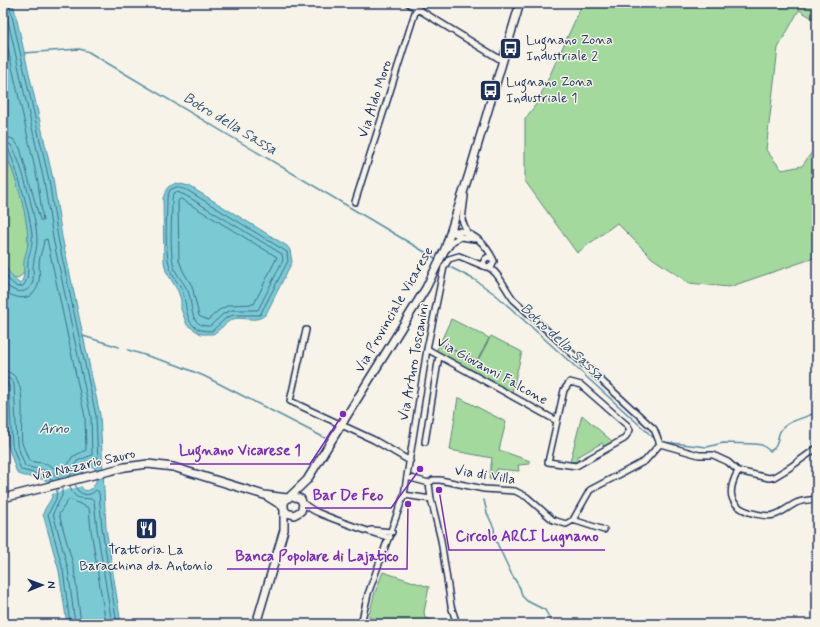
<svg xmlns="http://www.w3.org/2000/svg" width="820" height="627" font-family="Mynerve,sans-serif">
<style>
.green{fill:#a3d99c;stroke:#5f847d}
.water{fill:#79cad3;stroke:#538ca4;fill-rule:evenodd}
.pier{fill:#f7f3e8}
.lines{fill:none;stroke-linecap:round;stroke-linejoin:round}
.shore{stroke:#416d8d;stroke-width:1}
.stream{stroke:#538ca4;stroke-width:1.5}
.street-casing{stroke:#1b2f5e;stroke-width:8}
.secondary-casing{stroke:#1b2f5e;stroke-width:10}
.street{stroke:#f7f3e8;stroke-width:5}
.secondary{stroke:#f7f3e8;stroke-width:7}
.labels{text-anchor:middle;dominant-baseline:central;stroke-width:3;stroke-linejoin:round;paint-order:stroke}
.poi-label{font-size:14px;fill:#1b2f5e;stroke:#f7f3e8;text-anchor:start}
.street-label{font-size:14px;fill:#1b2f5e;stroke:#f7f3e8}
.water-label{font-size:15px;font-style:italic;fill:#32567b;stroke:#f7f3e8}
.leader{fill:none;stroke:#7b2cbf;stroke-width:1.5}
.callout-dot{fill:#7b2cbf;stroke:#f7f3e8;stroke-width:1.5}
.callout-label{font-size:15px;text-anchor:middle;font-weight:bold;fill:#7b2cbf;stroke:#f7f3e8;stroke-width:3;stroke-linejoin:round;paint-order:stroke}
</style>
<rect width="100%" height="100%" fill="#f7f3e8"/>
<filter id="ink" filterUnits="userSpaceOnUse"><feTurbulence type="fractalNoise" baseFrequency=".025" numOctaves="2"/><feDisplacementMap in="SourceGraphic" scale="8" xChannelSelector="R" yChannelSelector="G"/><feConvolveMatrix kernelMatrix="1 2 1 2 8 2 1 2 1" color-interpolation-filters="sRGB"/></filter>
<g filter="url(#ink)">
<path class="green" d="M583,3H817V21L799,10L778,48L766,150L782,170L802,166L817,145V257L729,287L689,283L652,258L617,223L577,253L525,181V119L537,103Z
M3,148C15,173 28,212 28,240C29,250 24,262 24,273L17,279L12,278L6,269L3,257Z
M451,319L489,338L477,361L440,343Z
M491,336L522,352L512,392L436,351L440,344L477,362Z
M458,397L506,422L499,450L530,461V464L518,465L519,471L497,469L495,480L489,479L492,458L450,450Z
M582,415L613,442L604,447L602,443L577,457L579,461L570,462Z
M383,572L429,587L424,612L425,618L447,624H367L374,595Z"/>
<path class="water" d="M3,3H13L53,179L62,237L100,415L106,528L121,624H67L59,571L43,514C45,506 51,502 53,494C57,474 27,480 17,473L8,446L7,407L3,372V257C6,269 10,276 20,284C26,276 23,270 24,261C25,254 29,246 28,240C27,211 15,173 3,148ZM85,466L94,467C105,485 79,506 79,474L84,473L83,467Z
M176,183L189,186L287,246L290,250L292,262L266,314C256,324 245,316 233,319C226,322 220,330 213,334H201L187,325L181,309V300L178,291L166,271L164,262L163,198L168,187Z"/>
<path class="pier" d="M86,472L80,479L82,486L51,494L50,486L47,482Z"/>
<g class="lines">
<path class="shore" d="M4,3L44,181L53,238L91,417L92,455L77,461L70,476
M9,3L49,180L58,238L96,416L98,462L81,464L75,475
M3,27L38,182L43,221L40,220L20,148L13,139L3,136
M3,142L11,145C21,159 38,224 37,242C37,248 35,254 34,260C32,267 34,274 33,281C28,298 10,292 3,281
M3,147L8,149C16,165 34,225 32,242C32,248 29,254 28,260C27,270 30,278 23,286L17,287L9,280L3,271
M177,187L187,190L287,252L288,261L260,315H233L226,318L212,331C184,332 188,310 183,292C180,283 172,278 170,268C164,248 167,219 167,198L170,190Z
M177,192L185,195L282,254L283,260L258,310H232L223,314L210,326C189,327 193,307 189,294C186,284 177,277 174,267C169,248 172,219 172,199L173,194Z
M181,199L277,257L254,304L229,305L219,310L208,320L199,316L192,286L183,271L179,260L178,201Z
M3,290C17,301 35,302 39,281C40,275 39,268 39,262C40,255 43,248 44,240L47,239L85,417L86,450L72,457L64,473L47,464L29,461C27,455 24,449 22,443C19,424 31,372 3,371
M3,377L10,379L14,384L17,444L25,466L51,472L59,479
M3,382H7L9,385L12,445L21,470L43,475L53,481
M75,484L78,491C85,496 90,496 96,490L99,492L102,528L117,624
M70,486C74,503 84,496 94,500L97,529L112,624
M62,488V496L53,513L68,569L75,624
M57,489L56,499L48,514L63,570L70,624
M81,624L74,568L59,514L69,499L89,508L91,530L106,624"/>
<path class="stream" d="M24,53L79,49L87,51L435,258
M450,267L475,280L496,295L655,439
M83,336L119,347
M128,350L177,365L204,376L325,438
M664,442L707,447L723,443L755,444L762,445L770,451C780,447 776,436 781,430C788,420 806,418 817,412
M484,500L487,513L494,528L495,539L511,573L520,588L522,596L527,601L545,610L553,624"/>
<defs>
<path id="street" d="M408,3L503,61
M465,196L462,220L467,232
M355,202L418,3
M451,231C471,228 487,245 494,261L492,266L486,267L483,263L485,259L488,257L493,259
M451,231L461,237L474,239
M447,249L453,241L461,237
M488,267C499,272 506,291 514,300L654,429L660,444
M306,330L290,401L374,440L410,461
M427,349L557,421
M570,382L581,385L628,426L630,430L624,439L576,466L548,462L564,390Z
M425,442L439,356
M660,444L699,455H713L728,462L738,471L769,478L774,477L789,468L817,448
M738,471C726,493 729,508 756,514C761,515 768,517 774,515C782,513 788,507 796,503C802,500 810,500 817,499
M407,477L429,483L433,480H440L484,489L515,491L527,497L553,520L566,524L573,520L590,490L645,461L660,444
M429,483L431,499
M404,495L431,499L441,540L451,606L457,624
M303,503C308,507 313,511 319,513C328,517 384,538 390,537
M573,520L604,530
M371,530L392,532
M361,624L368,594L404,495L427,349L444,267L449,259L459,256L486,267"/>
<path id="secondary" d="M268,497L281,505L287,513L294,515L301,511L303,505L301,499L292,496
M3,498L125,467L148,464L173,467L264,495L287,498
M256,624L284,530V502L307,480L426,288L445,249L469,174L520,3"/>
</defs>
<use href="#street" class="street-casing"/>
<use href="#secondary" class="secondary-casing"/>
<use href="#street" class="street"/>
<use href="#secondary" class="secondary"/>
</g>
</g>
<defs>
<symbol id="bus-square" viewBox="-11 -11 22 22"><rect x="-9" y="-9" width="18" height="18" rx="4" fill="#1b2f5e" stroke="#f7f3e8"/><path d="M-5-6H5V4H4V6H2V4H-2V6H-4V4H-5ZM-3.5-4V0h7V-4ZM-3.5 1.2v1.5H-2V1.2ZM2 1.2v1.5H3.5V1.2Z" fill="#fff"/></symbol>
<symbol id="restaurant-square" viewBox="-11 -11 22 22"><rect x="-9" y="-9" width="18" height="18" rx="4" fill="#1b2f5e" stroke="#f7f3e8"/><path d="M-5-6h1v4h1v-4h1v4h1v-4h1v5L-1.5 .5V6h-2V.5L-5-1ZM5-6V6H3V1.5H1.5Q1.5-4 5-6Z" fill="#fff"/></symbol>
</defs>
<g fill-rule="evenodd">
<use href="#bus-square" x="498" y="36" width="25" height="25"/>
<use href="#bus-square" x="478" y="78" width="25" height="25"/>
<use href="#restaurant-square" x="134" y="516" width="25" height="25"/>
</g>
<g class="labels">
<g class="poi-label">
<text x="526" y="40">Lugnano Zona<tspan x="526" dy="16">Industriale 2</tspan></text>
<text x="506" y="82">Lugnano Zona<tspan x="506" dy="16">Industriale 1</tspan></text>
<text x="146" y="550" text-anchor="middle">Trattoria La<tspan x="146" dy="16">Baracchina da Antonio</tspan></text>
</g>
<g class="street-label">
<text transform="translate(375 99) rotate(-72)">Via Aldo Moro</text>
<text transform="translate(394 310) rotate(-60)">Via Provinciale Vicarese</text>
<text transform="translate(414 362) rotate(-80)">Via Arturo Toscanini</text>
<text transform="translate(492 371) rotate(29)">Via Giovanni Falcone</text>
<text transform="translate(84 465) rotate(-13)">Via Nazario Sauro</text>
<text transform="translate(485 475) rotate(9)">Via di Villa</text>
</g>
<g class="water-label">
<text transform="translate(230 124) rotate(31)">Botro della Sassa</text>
<text transform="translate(562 342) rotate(42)">Botro della Sassa</text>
<text x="54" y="429">Arno</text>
</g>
</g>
<path class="leader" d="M343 414L310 464H170M420 469L391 508H305M439 490L449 550H605M408 504L407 569H227"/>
<g class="callout-dot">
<circle cx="343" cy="414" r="4"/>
<circle cx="420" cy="469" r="4"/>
<circle cx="439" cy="490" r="4"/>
<circle cx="408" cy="504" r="4"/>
</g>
<g class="callout-label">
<text x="240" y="455">Lugnano Vicarese 1</text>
<text x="348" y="500">Bar De Feo</text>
<text x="527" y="541">Circolo ARCI Lugnano</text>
<text x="317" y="561">Banca Popolare di Lajatico</text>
</g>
<rect width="820" height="627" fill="none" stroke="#f7f3e8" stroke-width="16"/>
<rect x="8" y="8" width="804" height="611" fill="none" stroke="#1b2f5e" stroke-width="1.5" filter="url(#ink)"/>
<g transform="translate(42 585) rotate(89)" stroke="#f7f3e8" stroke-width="3" paint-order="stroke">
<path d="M0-3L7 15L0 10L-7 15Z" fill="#1b2f5e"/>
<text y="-6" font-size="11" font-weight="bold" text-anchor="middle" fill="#1b2f5e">N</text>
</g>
</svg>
